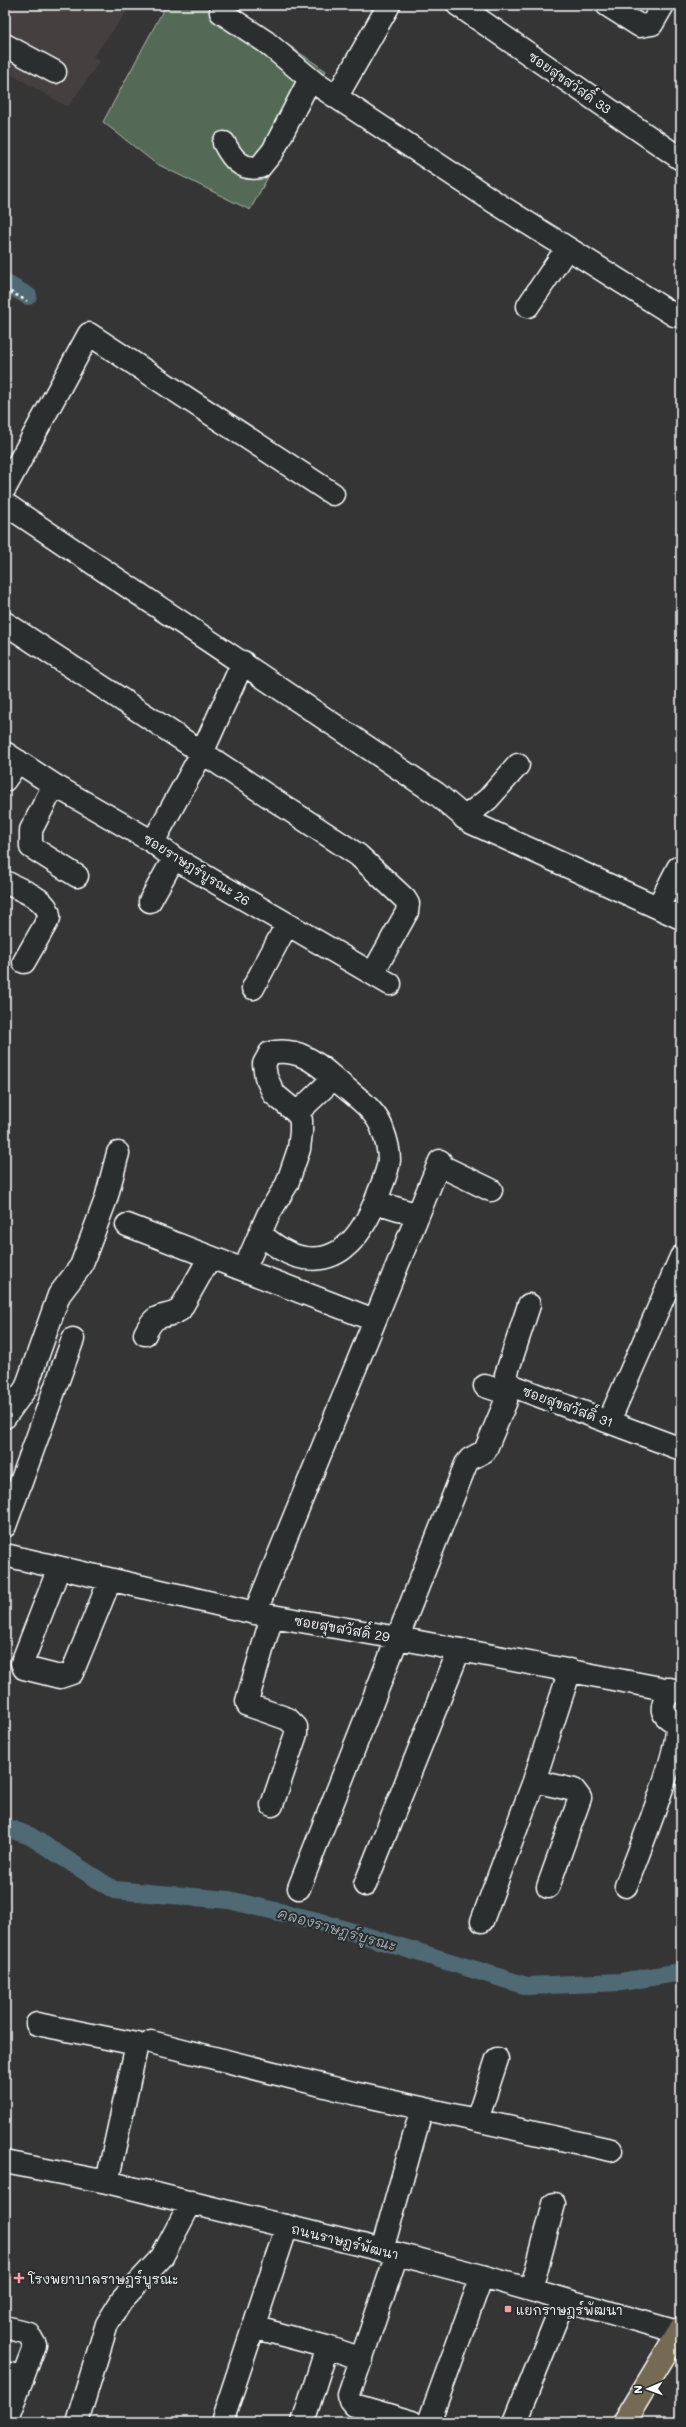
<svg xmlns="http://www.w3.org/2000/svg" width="686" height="2427" font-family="Mali,'Playpen Sans Thai',sans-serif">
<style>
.built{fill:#453f40}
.green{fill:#546b57;stroke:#aab5ab}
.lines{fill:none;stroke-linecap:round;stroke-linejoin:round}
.canal{stroke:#4f6a74;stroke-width:18}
.minor-casing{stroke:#fff;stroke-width:25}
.major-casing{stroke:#fff;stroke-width:25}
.path{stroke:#fff;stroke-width:2.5;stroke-dasharray:3 3;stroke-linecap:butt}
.minor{stroke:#2a2d2e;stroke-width:22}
.major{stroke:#746b52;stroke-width:22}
.poi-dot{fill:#ff9aa2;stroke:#2a2d2e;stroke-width:1.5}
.labels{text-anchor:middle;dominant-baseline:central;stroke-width:4;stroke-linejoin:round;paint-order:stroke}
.street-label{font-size:13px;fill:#fff;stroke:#2a2d2e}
.poi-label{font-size:13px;fill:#fff;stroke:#2a2d2e;text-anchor:start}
.water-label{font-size:14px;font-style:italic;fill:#a7b4ba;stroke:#2a2d2e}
</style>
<rect width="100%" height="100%" fill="#363536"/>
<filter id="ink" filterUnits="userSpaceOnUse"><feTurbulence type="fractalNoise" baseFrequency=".025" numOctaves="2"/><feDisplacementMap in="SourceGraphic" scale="8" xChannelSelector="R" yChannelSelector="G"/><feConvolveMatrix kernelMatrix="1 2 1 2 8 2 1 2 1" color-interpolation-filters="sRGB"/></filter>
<g filter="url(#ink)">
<path class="built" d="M5,5H132L93,57L100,61L68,107L5,71Z"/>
<path class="green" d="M166,5H230L326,71L250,210L155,163L103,122Z"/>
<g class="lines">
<path class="canal" d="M5,283L28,296
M5,1827L30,1836L114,1890L229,1900L317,1921L527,1986L621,1982L681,1972"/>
<defs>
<path id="minor" d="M458,5L681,159
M607,5L640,26L652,24L663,5
M221,12L266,42L315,83L496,203L674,315L681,316
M5,45L55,72
M337,96L389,5
M224,143C232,158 241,171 260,167L273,151L310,79
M528,306L567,248
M5,488L89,334L333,494
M5,504L437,794L470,822L681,918
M5,623L358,855L405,899L408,904L407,912L373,973
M5,753L54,785L153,842L174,858L390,984
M5,780L18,761
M54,785L31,830V847L77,876
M464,818L488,799L518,765
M153,842L202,753L243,662
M5,882C20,890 50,899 49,918L24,962
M150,901L174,858
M658,907L678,868
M253,988L287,924
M297,1113L334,1078
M439,1165L491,1190
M376,1202L418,1215
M127,1225L374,1320
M244,1270L268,1215L287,1184L299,1149L301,1132V1120L297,1113L274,1094L266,1077L264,1064L270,1053C296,1047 315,1061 334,1078C350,1093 377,1109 383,1131C386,1139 389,1152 389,1160C388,1171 383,1182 379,1192C367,1225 346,1264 305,1258C288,1256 273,1244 260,1234
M529,1305L506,1375L507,1381L513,1386L681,1449
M145,1334C157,1309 161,1321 180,1310L210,1257
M5,1417L26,1388L59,1295L81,1266L106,1199L118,1153
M609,1421L681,1257
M5,1526L73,1339
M5,1555L255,1613L398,1638L681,1692
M59,1568L22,1663L24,1668L60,1677L72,1673L110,1580
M255,1613L440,1161
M272,1616L247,1701L248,1705L288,1719L296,1727V1734L272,1805
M534,1781L574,1790L580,1798L548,1887
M365,1885L459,1650
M626,1886C636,1859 684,1742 675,1722C656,1713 663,1705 670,1689
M299,1888L466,1464L470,1459L485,1451L506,1401L503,1392L485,1386
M482,1921L534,1781L570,1670
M37,2024L137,2044L107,2182
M151,2042L353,2093L611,2150
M477,2120L497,2059
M5,2162L107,2182L382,2250L482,2276L681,2333
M382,2250L422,2108
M397,2254L349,2395L350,2400L354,2405L412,2422
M531,2290L554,2204
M5,2327L28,2333L35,2345L9,2413L5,2416
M253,2327L327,2347L303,2422
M327,2347L362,2359
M5,2373L23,2377
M77,2422L107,2324L122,2300L162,2257L191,2202
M222,2422L287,2226
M429,2422L482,2276
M515,2422L564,2300"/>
<path id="major" d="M624,2422L681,2328"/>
</defs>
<use href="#minor" class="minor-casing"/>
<use href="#major" class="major-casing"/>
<path class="path" d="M5,289L27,301"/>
<use href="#minor" class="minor"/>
<use href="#major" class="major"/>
</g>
</g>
<g class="poi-dot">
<path d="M17 2272h4v4h4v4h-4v4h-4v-4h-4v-4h4z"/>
<rect x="504" y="2305" width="8" height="8" rx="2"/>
</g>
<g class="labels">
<g class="street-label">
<text transform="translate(570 82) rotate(35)">ซอยสุขสวัสดิ์ 33</text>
<text transform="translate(197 869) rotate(32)">ซอยราษฎร์บูรณะ 26</text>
<text transform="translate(568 1406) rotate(20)">ซอยสุขสวัสดิ์ 31</text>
<text transform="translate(342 1628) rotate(10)">ซอยสุขสวัสดิ์ 29</text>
<text transform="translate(345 2241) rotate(14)">ถนนราษฎร์พัฒนา</text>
</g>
<g class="poi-label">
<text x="28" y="2278">โรงพยาบาลราษฎร์บูรณะ</text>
<text x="516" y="2309">แยกราษฎร์พัฒนา</text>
</g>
<g class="water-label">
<text transform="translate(337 1929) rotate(16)">คลองราษฎร์บูรณะ</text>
</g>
</g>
<rect width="686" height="2427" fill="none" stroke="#2a2d2e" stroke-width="20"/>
<rect x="10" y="10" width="666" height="2407" fill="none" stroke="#fff" stroke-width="1.5" filter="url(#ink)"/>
<g transform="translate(648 2389) rotate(268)" stroke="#2a2d2e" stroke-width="3" paint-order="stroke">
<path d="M0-3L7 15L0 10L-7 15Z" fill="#ffffff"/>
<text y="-6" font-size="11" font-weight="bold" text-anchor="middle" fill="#ffffff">N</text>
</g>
</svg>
